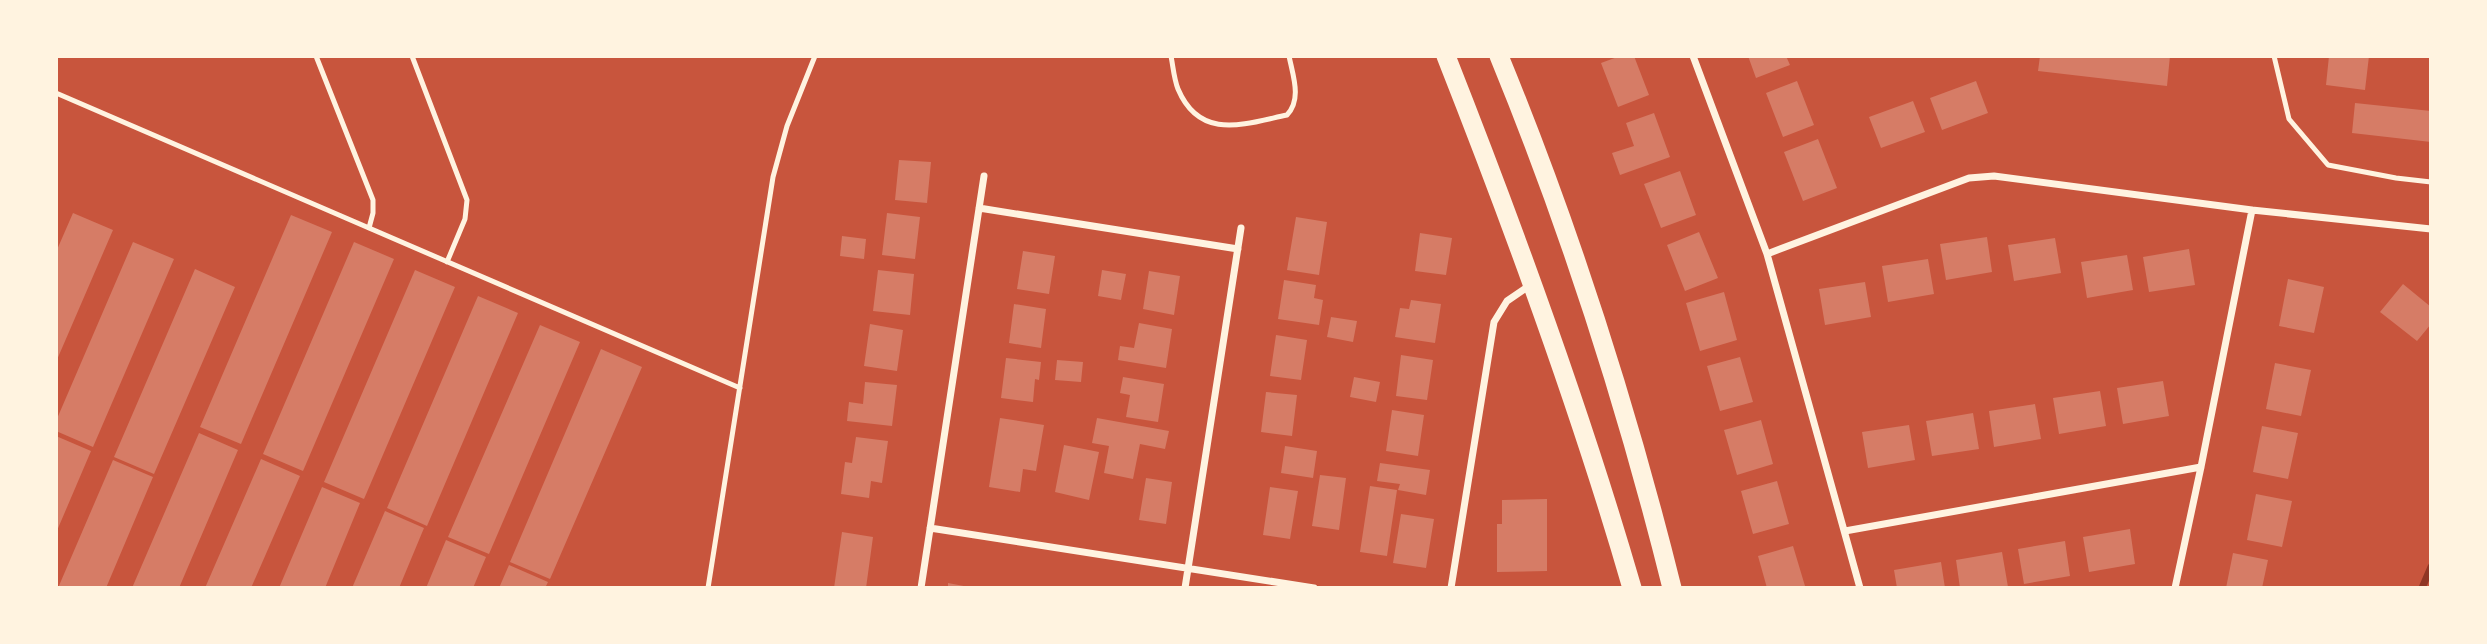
<svg xmlns="http://www.w3.org/2000/svg" width="2487" height="644" font-family="'Open Sans',sans-serif">
<style>
.lines{fill:none;stroke-linecap:round;stroke-linejoin:round}
.stream{stroke:#8f3625;stroke-width:7}
.building{fill:#d67c66}
.service{stroke:#fff3e0;stroke-width:5}
.minor{stroke:#fff3e0;stroke-width:7}
.trunk{stroke:#fff3e0;stroke-width:19}
</style>
<rect width="100%" height="100%" fill="#c8553d"/>
<g class="lines">
<path class="stream" d="M2422,588L2431,567"/>
</g>
<path class="building" d="M1620,56H1634L1649,95L1618,107L1601,63Z
M1748,56H1786L1790,65L1756,78Z
M2040,56H2170L2167,86L2038,71Z
M2329,56H2369L2365,90L2326,85Z
M1797,81L1814,125L1783,137L1766,93Z
M1976,81L1988,113L1942,130L1930,98Z
M1913,101L1925,132L1881,148L1869,117Z
M2355,103L2431,111V142L2352,133Z
M1654,113L1670,157L1620,175L1612,153L1634,146L1626,123Z
M1818,139L1837,188L1803,201L1784,152Z
M899,160L931,162L927,203L895,200Z
M1680,171L1696,215L1661,228L1644,184Z
M73,213L113,230L56,362V252Z
M887,213L920,217L915,259L882,255Z
M291,215L332,232L241,444L200,427Z
M1296,217L1327,222L1319,275L1287,270Z
M1699,232L1718,278L1685,291L1667,245Z
M1420,233L1452,238L1446,275L1415,271Z
M842,236L866,239L864,259L840,256Z
M1987,237L1992,272L1946,280L1940,244Z
M2055,238L2061,273L2014,281L2008,245Z
M133,242L174,259L93,447L56,431V421Z
M354,242L394,259L303,471L263,454Z
M2189,249L2195,285L2149,292L2143,257Z
M1023,251L1055,256L1049,294L1017,289Z
M2127,255L2133,290L2087,298L2081,262Z
M1928,259L1934,294L1888,302L1882,266Z
M195,269L235,287L154,474L114,457Z
M415,270L455,287L364,499L324,482Z
M878,270L914,274L910,315L873,311Z
M1102,270L1126,274L1121,300L1098,296Z
M1149,271L1180,276L1174,315L1143,309Z
M2288,279L2324,287L2314,333L2279,326Z
M1284,280L1316,285L1314,298L1323,300L1319,325L1278,319Z
M1865,282L1871,317L1825,325L1819,289Z
M2403,284L2431,307V324L2417,341L2380,312Z
M1724,292L1737,340L1700,351L1686,303Z
M478,296L518,313L427,526L387,508Z
M1411,300L1441,304L1435,343L1395,337L1400,308L1409,309Z
M1014,304L1046,309L1041,348L1009,343Z
M1331,317L1357,321L1353,342L1327,337Z
M1139,323L1172,329L1166,368L1118,360L1120,346L1134,348Z
M870,324L903,330L897,371L864,366Z
M540,325L580,342L489,554L448,537Z
M1276,335L1307,340L1301,380L1270,376Z
M601,349L642,367L550,579L510,562Z
M1401,355L1433,360L1427,400L1396,396Z
M1740,357L1753,402L1720,411L1707,366Z
M1006,358L1041,362L1039,380L1035,379L1033,402L1001,398Z
M1057,360L1083,362L1081,382L1055,380Z
M2275,363L2311,370L2301,416L2266,409Z
M1123,377L1164,384L1158,422L1126,417L1130,395L1120,393Z
M1354,377L1380,382L1376,402L1350,397Z
M2163,381L2169,416L2123,424L2117,388Z
M865,382L897,385L892,426L847,421L849,402L863,404Z
M2100,391L2106,426L2059,434L2053,398Z
M1266,392L1297,395L1292,436L1261,432Z
M2035,404L2041,439L1994,447L1989,411Z
M1392,410L1424,415L1418,456L1386,451Z
M1973,413L1979,449L1932,456L1926,421Z
M1000,418L1044,425L1036,471L1023,469L1020,492L989,487Z
M1097,418L1169,431L1165,449L1140,444L1133,479L1104,473L1109,446L1092,443Z
M1761,420L1773,464L1737,475L1724,430Z
M1909,425L1915,460L1868,468L1862,432Z
M2262,426L2298,433L2288,479L2253,472Z
M199,433L238,450L179,588H132Z
M56,436L91,451L56,533Z
M856,437L888,441L882,483L871,481L869,498L841,494L845,462L852,463Z
M1064,445L1099,452L1089,500L1055,492Z
M1285,446L1317,451L1313,478L1281,473Z
M261,459L300,476L251,588H205Z
M113,460L153,477L106,588H58Z
M1380,463L1430,470L1426,495L1398,490L1400,484L1377,481Z
M1320,475L1346,478L1339,530L1312,526Z
M1146,478L1172,482L1166,524L1139,520Z
M1777,481L1789,524L1753,534L1741,491Z
M1370,486L1397,490L1387,556L1360,552Z
M322,487L360,503L325,588H279Z
M1270,487L1298,491L1290,539L1263,535Z
M2256,494L2292,501L2282,547L2247,540Z
M1547,499V571L1497,572V524H1502V500Z
M385,511L424,528L399,588H352Z
M1401,514L1434,519L1426,568L1393,563Z
M2130,529L2135,564L2089,572L2083,537Z
M842,532L873,537L866,588H834Z
M446,540L486,557L473,588H426Z
M2065,541L2070,576L2024,584L2018,549Z
M1793,546L1805,586L1767,588L1758,556Z
M2002,552L2008,587L1960,588L1956,560Z
M2233,553L2268,560L2262,588H2226Z
M1941,562L1945,588H1897L1894,570Z
M509,565L548,582L545,588H499Z
M948,583L969,587V588H948Z"/>
<g class="lines">
<path class="service" d="M316,56L373,200V213L369,228
M412,56L467,200L465,219L447,262
M1171,56C1173,66 1174,79 1178,89C1200,141 1244,124 1287,115C1302,99 1293,76 1289,56
M2274,56L2289,119L2328,165L2396,178L2431,182
M56,93L740,388
M708,588L773,177L787,126L815,56"/>
<path class="minor" d="M1693,56L1767,254L1860,588
M979,208L1238,249
M1767,254L1969,178L1994,176L2252,210L2431,229
M930,528L1314,588
M1845,531L2201,467
M921,588L984,176
M1185,588L1241,228
M1451,588L1494,322L1507,301L1532,284
M2175,588L2201,467L2252,210"/>
<path class="trunk" d="M1446,56C1515,231 1580,408 1632,588
M1499,56C1570,229 1627,407 1672,588"/>
</g>
<rect width="2487" height="644" fill="none" stroke="#fff3e0" stroke-width="116"/>
</svg>
